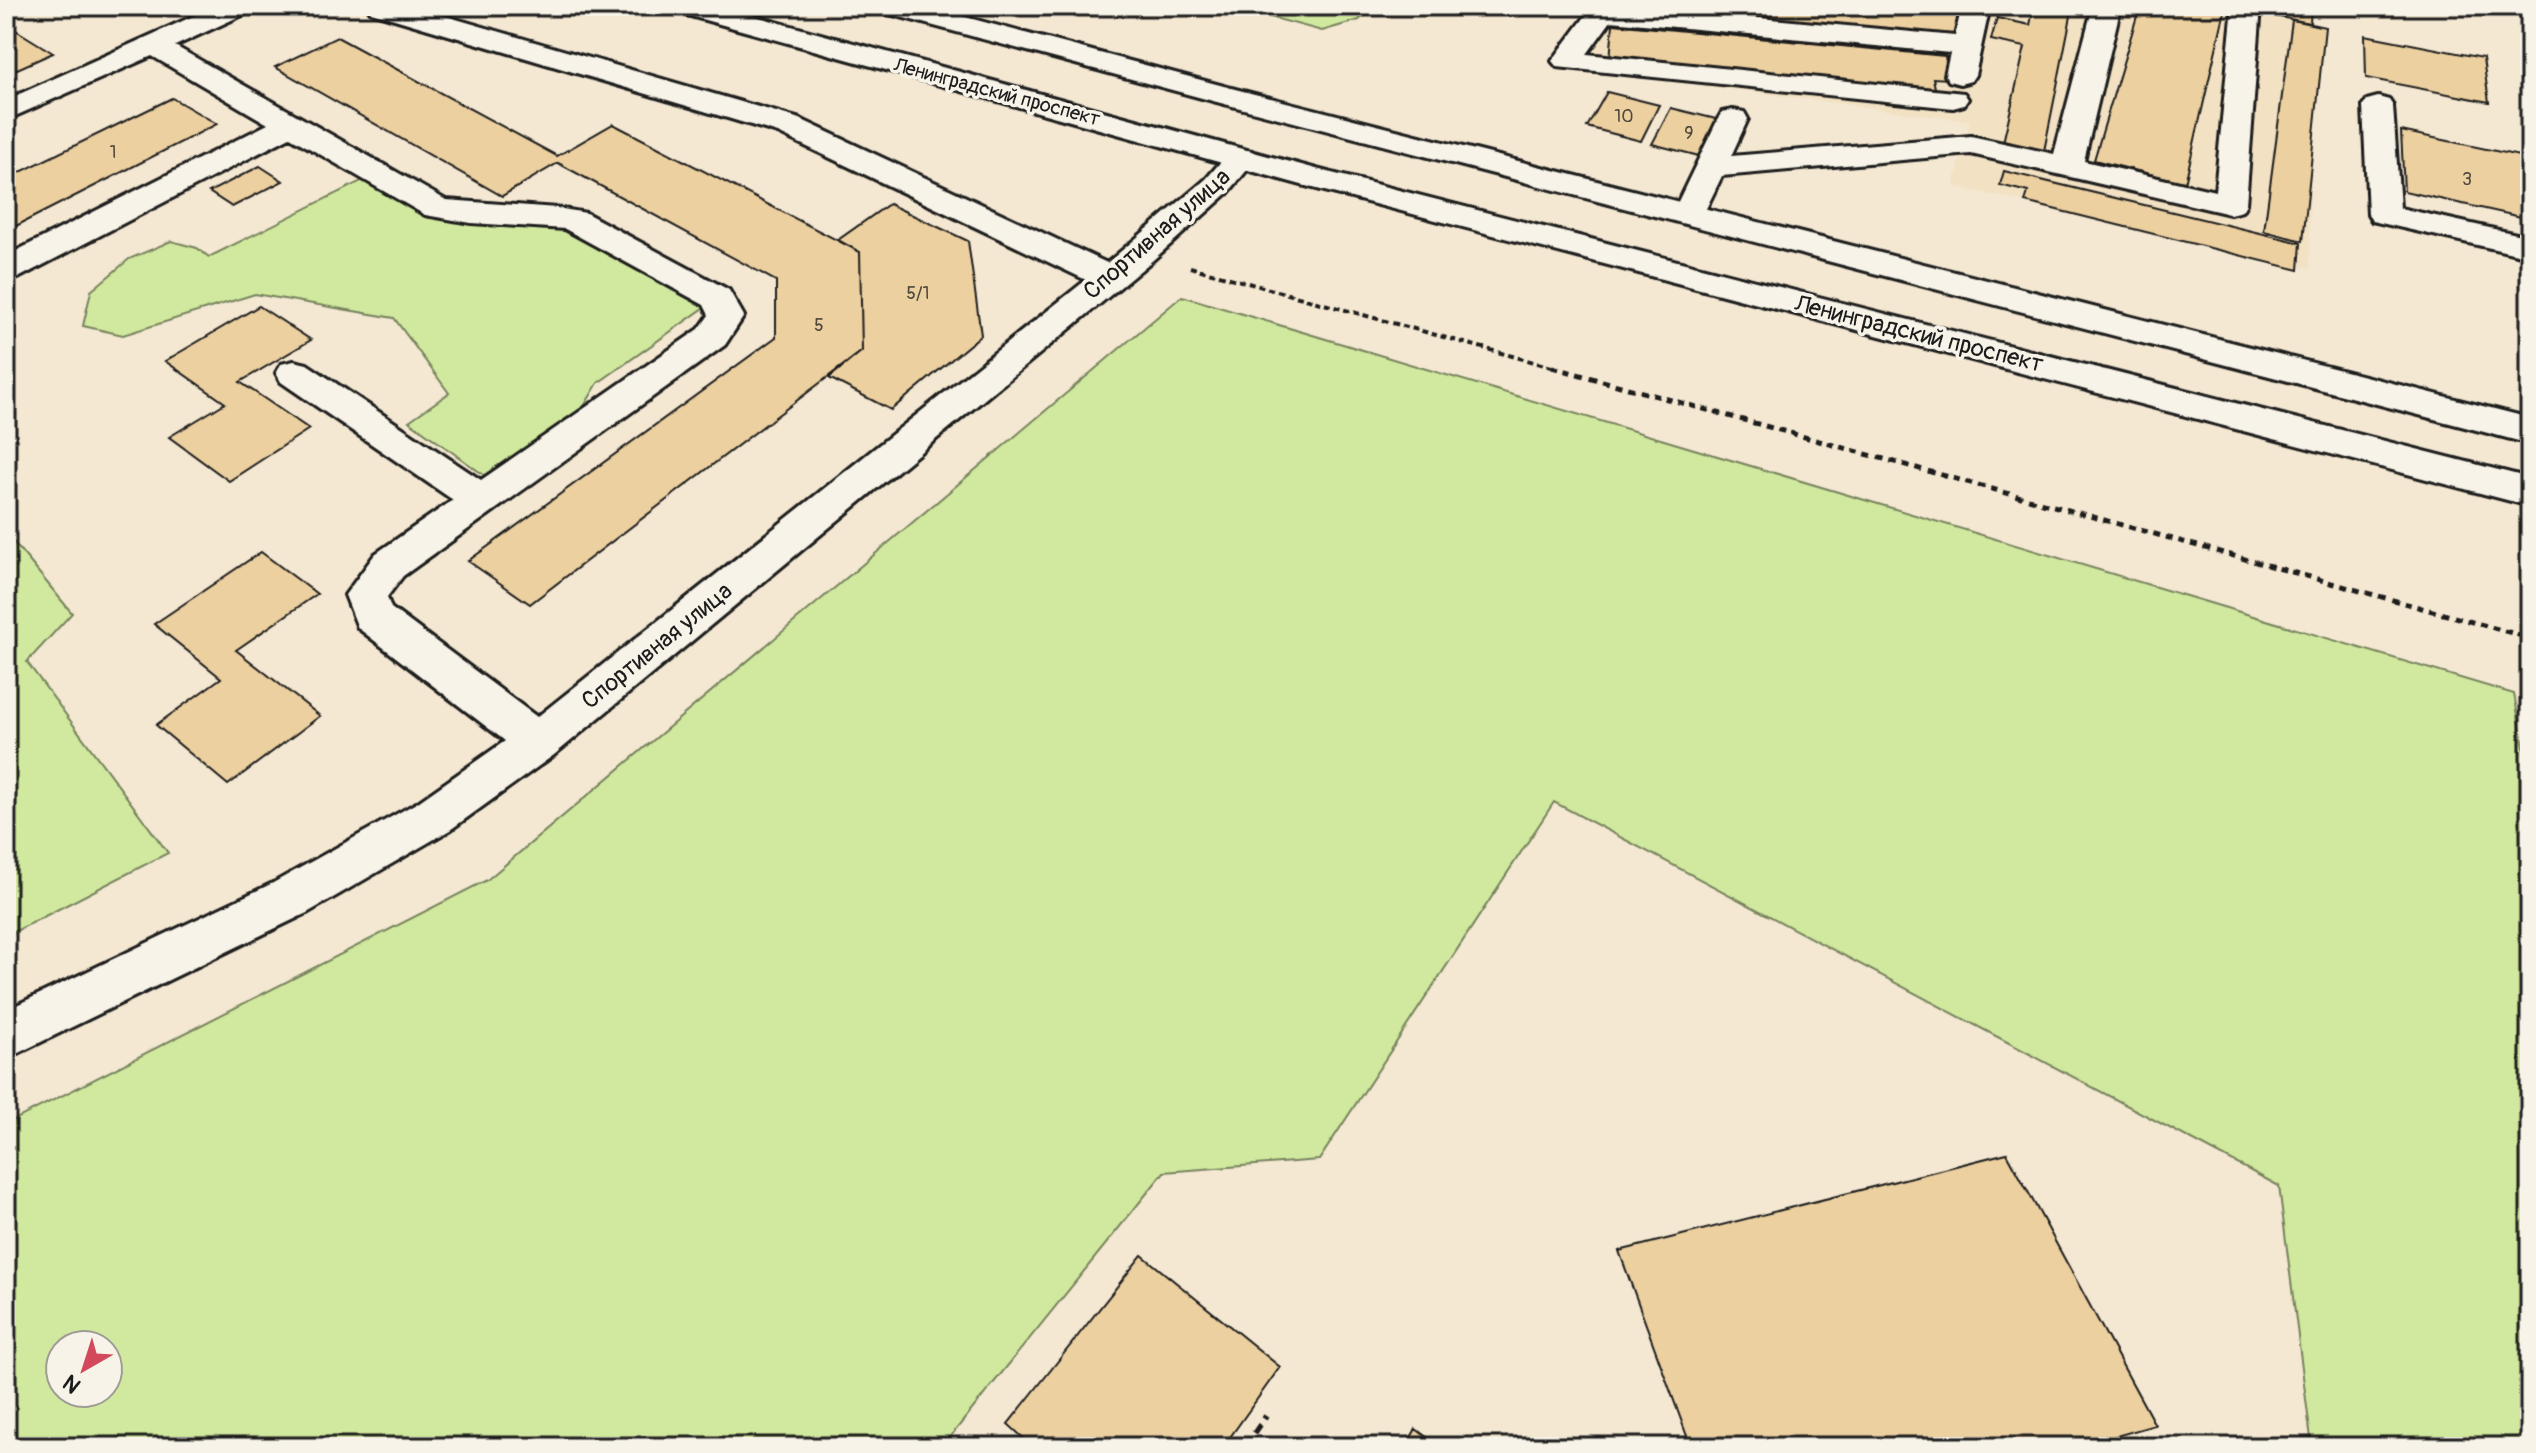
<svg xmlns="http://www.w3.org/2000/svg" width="2536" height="1453" font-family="Pangolin,sans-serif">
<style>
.built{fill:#f2e1c3}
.green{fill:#d1e99e;stroke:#76825d;stroke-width:2;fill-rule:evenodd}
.building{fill:#ecd0a0;stroke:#1c1c1c;stroke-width:2}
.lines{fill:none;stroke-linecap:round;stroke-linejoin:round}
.minor-casing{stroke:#1c1c1c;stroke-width:6}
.major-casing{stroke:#1c1c1c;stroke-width:6}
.path-far2{stroke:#1c1c1c;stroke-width:4;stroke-dasharray:6 4;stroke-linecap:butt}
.path-far1{stroke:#1c1c1c;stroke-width:5;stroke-dasharray:7 6;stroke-linecap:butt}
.path{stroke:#1c1c1c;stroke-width:6;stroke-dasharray:10 7;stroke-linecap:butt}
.minor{fill:#f7f3e8;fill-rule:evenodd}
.major{fill:#f7f3e8;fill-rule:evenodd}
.labels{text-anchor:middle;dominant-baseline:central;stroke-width:7;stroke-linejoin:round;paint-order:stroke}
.far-number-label{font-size:18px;fill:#50493d}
.far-street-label{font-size:20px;fill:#1c1c1c;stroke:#f7f3e8}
.street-label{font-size:24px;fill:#1c1c1c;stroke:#f7f3e8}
</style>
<rect width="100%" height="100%" fill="#f4e8d2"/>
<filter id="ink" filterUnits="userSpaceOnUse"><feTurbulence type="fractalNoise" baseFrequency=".0125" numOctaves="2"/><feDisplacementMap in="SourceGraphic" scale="16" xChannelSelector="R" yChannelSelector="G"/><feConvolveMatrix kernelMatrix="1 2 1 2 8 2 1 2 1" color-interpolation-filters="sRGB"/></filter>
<g filter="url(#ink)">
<path class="built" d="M1591,6H2308L2310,268L1954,186L1970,121L1551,65Z"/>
<path class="green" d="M1230,6H1375L1359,20L1322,31Z
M363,180L435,217L563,228L708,305L598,383L580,413L488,478L409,421L449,393L394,318L255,294L123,335L83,326L91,291L129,259L171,241L197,248L209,257Z
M1182,296L2514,694L2530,779V1447H2312L2279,1186L1554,802L1319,1160L1164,1172L942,1447H6V1124L487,880ZM60,1345H108V1393H60Z
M6,533L72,613L27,662L168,853L6,936Z"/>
<path class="building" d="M1641,6H1884L1961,13L1965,36Z
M2034,6H2073L2043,156L2002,147L2025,47L1991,40L1997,18L2030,25Z
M2140,6H2226L2185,183L2094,160Z
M2261,6H2311L2310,23L2260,13Z
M2292,20L2325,27L2303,241L2264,231Z
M6,24L53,53L6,74Z
M1613,24L1945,56L1949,79L1933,78L1936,93L1610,60Z
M2365,35L2483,58L2489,102L2366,78Z
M337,37L557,156L613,124L860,252L862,351L530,604L468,561L776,337V281L558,163L502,196L275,67Z
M1607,92L1659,105L1641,141L1587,127Z
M172,98L217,124L6,231V179Z
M1671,108L1724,121L1707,158L1652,144Z
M2401,131L2529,158L2530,219L2404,191Z
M260,166L283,181L232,207L209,192Z
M2004,171L2301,243L2299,270L2025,202L2028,192L2000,185Z
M889,204L968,241L981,335L891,410L829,378L862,351L860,252L838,240Z
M259,306L311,340L240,382L309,429L229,481L169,437L225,403L165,361Z
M261,552L317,594L236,650L320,716L228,785L156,725L221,678L154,624Z
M2007,1153L2155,1425L2078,1447H1691L1619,1251Z
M1142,1255L1280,1367L1223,1447H1033L1008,1424Z
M1416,1429L1440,1447H1405Z"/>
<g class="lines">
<defs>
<path id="minor" d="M216,6H253L249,12L175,46L446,200L557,208L586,213L729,290L744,316L725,345L403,576L387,597L391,608L537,717L1086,280L778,133L371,12L367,6H411L800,119L1107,263L1206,179L1230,151L1241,149L1252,151L1257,158L1228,193L1153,260L554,755L450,830L307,913L6,1059V1010L273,883L418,802L505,741L358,628L345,595L375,554L453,500L281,382L276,373L281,364L294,361L307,364L481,480L699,329L709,315L704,305L565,229L471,223L425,215L290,137L18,278L6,281V256L268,124L152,56L6,120V100Z
M1593,6H1630L1955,36L1962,6H1990L1975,75L1971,81L1960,84L1949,81L1945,75L1950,53L1611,21L1587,54L1964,93L1968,99L1964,105L1953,108L1557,67L1552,61Z
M2093,6H2121L2084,161L2215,191L2233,6H2261L2246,204L2242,211L2230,214L1971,154L1722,176L1700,221L1688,224L1676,221L1672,214L1718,119L1722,112L1733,110L1744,112L1748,119L1731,156L1971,136L2054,154Z
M2378,97L2389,100L2393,106L2400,208L2530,237V257L2372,221L2368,214L2363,106L2367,100Z"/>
<path id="major" d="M672,6H718L1320,170L2530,478V506L1298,184L676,12Z
M878,6H924L1235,89L2530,418V444L1213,101L882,12Z"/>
</defs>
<use href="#minor" class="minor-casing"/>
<use href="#major" class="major-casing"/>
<path class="path-far2" d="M1190,267L1559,369"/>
<path class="path-far1" d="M1552,367L2530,638"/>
<path class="path" d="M1245,1447L1266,1416"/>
<use href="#minor" class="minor"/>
<use href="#major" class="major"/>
</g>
</g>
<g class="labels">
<g class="far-number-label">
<text x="1624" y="116">10</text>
<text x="1689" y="133">9</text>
<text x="113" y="152">1</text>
<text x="2467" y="179">3</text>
<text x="918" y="293">5/1</text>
<text x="819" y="325">5</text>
</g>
<g class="far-street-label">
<text transform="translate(997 92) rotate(15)">Ленинградский проспект</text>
</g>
<g class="street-label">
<text transform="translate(1157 234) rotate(-41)">Спортивная улица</text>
<text transform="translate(1919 334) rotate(14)">Ленинградский проспект</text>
<text transform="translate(657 646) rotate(-39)">Спортивная улица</text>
</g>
</g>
<rect width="2536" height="1453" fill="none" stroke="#f7f3e8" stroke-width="32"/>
<rect x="16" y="16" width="2504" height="1421" fill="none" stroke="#1c1c1c" stroke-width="3" filter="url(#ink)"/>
<g transform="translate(84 1369) rotate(219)"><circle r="38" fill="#f7f3e8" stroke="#9f9d96" stroke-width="2"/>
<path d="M0-6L14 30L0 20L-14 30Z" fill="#d1495b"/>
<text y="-12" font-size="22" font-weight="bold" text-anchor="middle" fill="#1c1c1c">N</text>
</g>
</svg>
